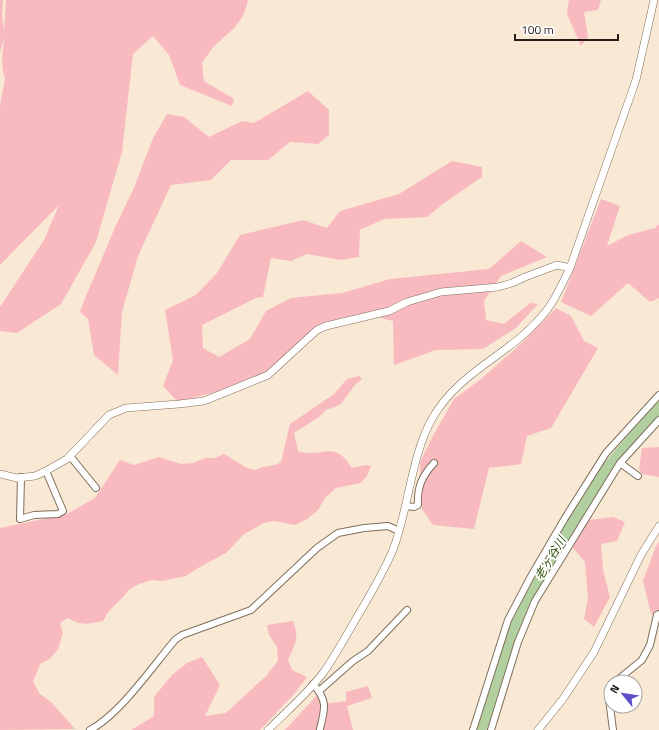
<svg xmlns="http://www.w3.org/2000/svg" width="659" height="730" font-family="'Titillium Web','Noto Sans JP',sans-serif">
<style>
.green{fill:#f9babf}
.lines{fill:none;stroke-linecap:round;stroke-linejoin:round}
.river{stroke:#b2d09f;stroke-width:12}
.minor-casing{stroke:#7e6f5c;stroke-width:8}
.tertiary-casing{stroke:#7e6f5c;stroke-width:8}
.minor{stroke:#fff;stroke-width:6}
.tertiary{stroke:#fff;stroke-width:7}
.labels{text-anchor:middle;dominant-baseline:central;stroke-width:3.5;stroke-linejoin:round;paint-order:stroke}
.water-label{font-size:12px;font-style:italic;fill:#2e520c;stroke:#fff}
</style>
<rect width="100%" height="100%" fill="#f9e8d3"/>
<path class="green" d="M0,0H3L2,15L4,31L6,0H248C242,28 228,31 211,50C208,54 205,59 202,63L204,81L234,99L232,106L180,85L169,55L153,36L133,54L122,152L96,242L61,304L17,333L0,331V307L44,240L59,205L0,265V105L5,78C0,65 3,53 4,39L0,52Z
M569,0H601L598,10L584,12L588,37L581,46L567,14Z
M308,91L329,110V135L318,144L290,142L268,160H231L211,180L171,185L138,256L122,312L118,375L94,355L88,319L80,312L84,301L116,225L133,190L153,138L167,114L184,117L209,137L242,121L254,123Z
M452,161L482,167V177L444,203L427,217L384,219L360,230L359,257L341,260L307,254L291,261L271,258L263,297L256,298L202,325L203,348L219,357L250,339L266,311L291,298L342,293L390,279L489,269L521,241L547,257L501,276L484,301L486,320L504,324L530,303L538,304L516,328L483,349L436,350L394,365L393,321L373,316L318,326L267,373L219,391L178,402L163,386L173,360L165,310L196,295L217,273L240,235L303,220L327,228L340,211L399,194Z
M601,199L620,206L607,246L628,235L655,228L659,224V298L650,302L628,283L591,316L561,302Z
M556,308L571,316L584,341L598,348L551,428L527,436L521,464L489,468L474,529L433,525L422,509L420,462L434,434L454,399L481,379L524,341Z
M359,376L362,379L355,385L340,405L326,410L319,417L294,433L298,451C322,459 334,438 352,468L366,465L371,466L367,476L360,483L336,488L326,497L318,510L307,519L295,525L274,521L264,523L244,534L226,553L198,568L186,576L162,581L152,580L139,584L130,589L120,600L109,611L103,621C89,624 81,626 68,618L60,623L63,633L58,649L50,659L40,664L33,682L40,694L51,702L75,729L0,730V528L67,514L95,498L120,460L134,465L159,457L181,464L193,463L205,458H215L224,454L247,468L256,470C265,464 272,468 281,462L290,424L334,394L347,379Z
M659,447V477L642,474L639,469L642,448Z
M613,517L625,522L617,541L601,544L603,570L610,597L594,627L584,619L588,598L585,562L572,547L588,520Z
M659,542V614H651L643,581L656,546Z
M293,621C300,639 295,644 288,660L292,670L307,677L295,693L260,730H131L154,716V697L172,675L187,663L202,657L220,685L205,716L226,713L266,676L278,661L277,647L269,635L267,625Z
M368,686L372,698L347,706L353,730H285L319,693L323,704L346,701V692Z"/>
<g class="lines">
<path class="river" d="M480,730L490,704L514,629L535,583L601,476L659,408"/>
<defs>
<path id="minor" d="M70,456L96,488
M620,463L638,476
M21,477L20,519L34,515L58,514L63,511L46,471
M406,506L414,507L418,505C417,487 422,476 434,463
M615,682L642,660L650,645L657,615L659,614
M313,684C328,701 325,708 320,729
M611,689L609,699L613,730
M319,691L353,661L368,651L407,610
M90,730C121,713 152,667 175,640L182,635L251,610L317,548L338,533L364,528L388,526L399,531
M473,730L508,620L530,578L565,518L606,453L659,395
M491,730L518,642L535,601L620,463L659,420"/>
<path id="tertiary" d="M0,474L17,478L35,476L46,471L67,459L109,415L126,408L179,404L204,401L268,375L317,330L326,326L389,311L407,302L441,292L498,287L512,283L525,277L557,265L570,268
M268,730C287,711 307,694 323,673C334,658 343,641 353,624C367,600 382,576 393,550C409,508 411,455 433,417C461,370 508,356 541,317C554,303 562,284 570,268L636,80L654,0
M538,730L563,699L594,652L641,555L659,526"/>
</defs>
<use href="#minor" class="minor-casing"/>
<use href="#tertiary" class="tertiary-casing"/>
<use href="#minor" class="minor"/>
<use href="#tertiary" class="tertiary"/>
</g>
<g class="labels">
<g class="water-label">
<text transform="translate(550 558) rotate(-59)">老ヶ谷川</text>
</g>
</g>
<g transform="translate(623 694) rotate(300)"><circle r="19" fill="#ffffff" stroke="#a8a5a3"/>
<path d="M0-3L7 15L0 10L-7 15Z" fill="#5d50c8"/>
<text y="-6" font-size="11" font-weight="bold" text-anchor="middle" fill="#251f18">N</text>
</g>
<path d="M515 34v6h103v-6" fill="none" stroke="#251f18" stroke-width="2"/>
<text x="521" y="34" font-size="12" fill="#251f18" stroke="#ffffff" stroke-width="3" paint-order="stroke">100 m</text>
</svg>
